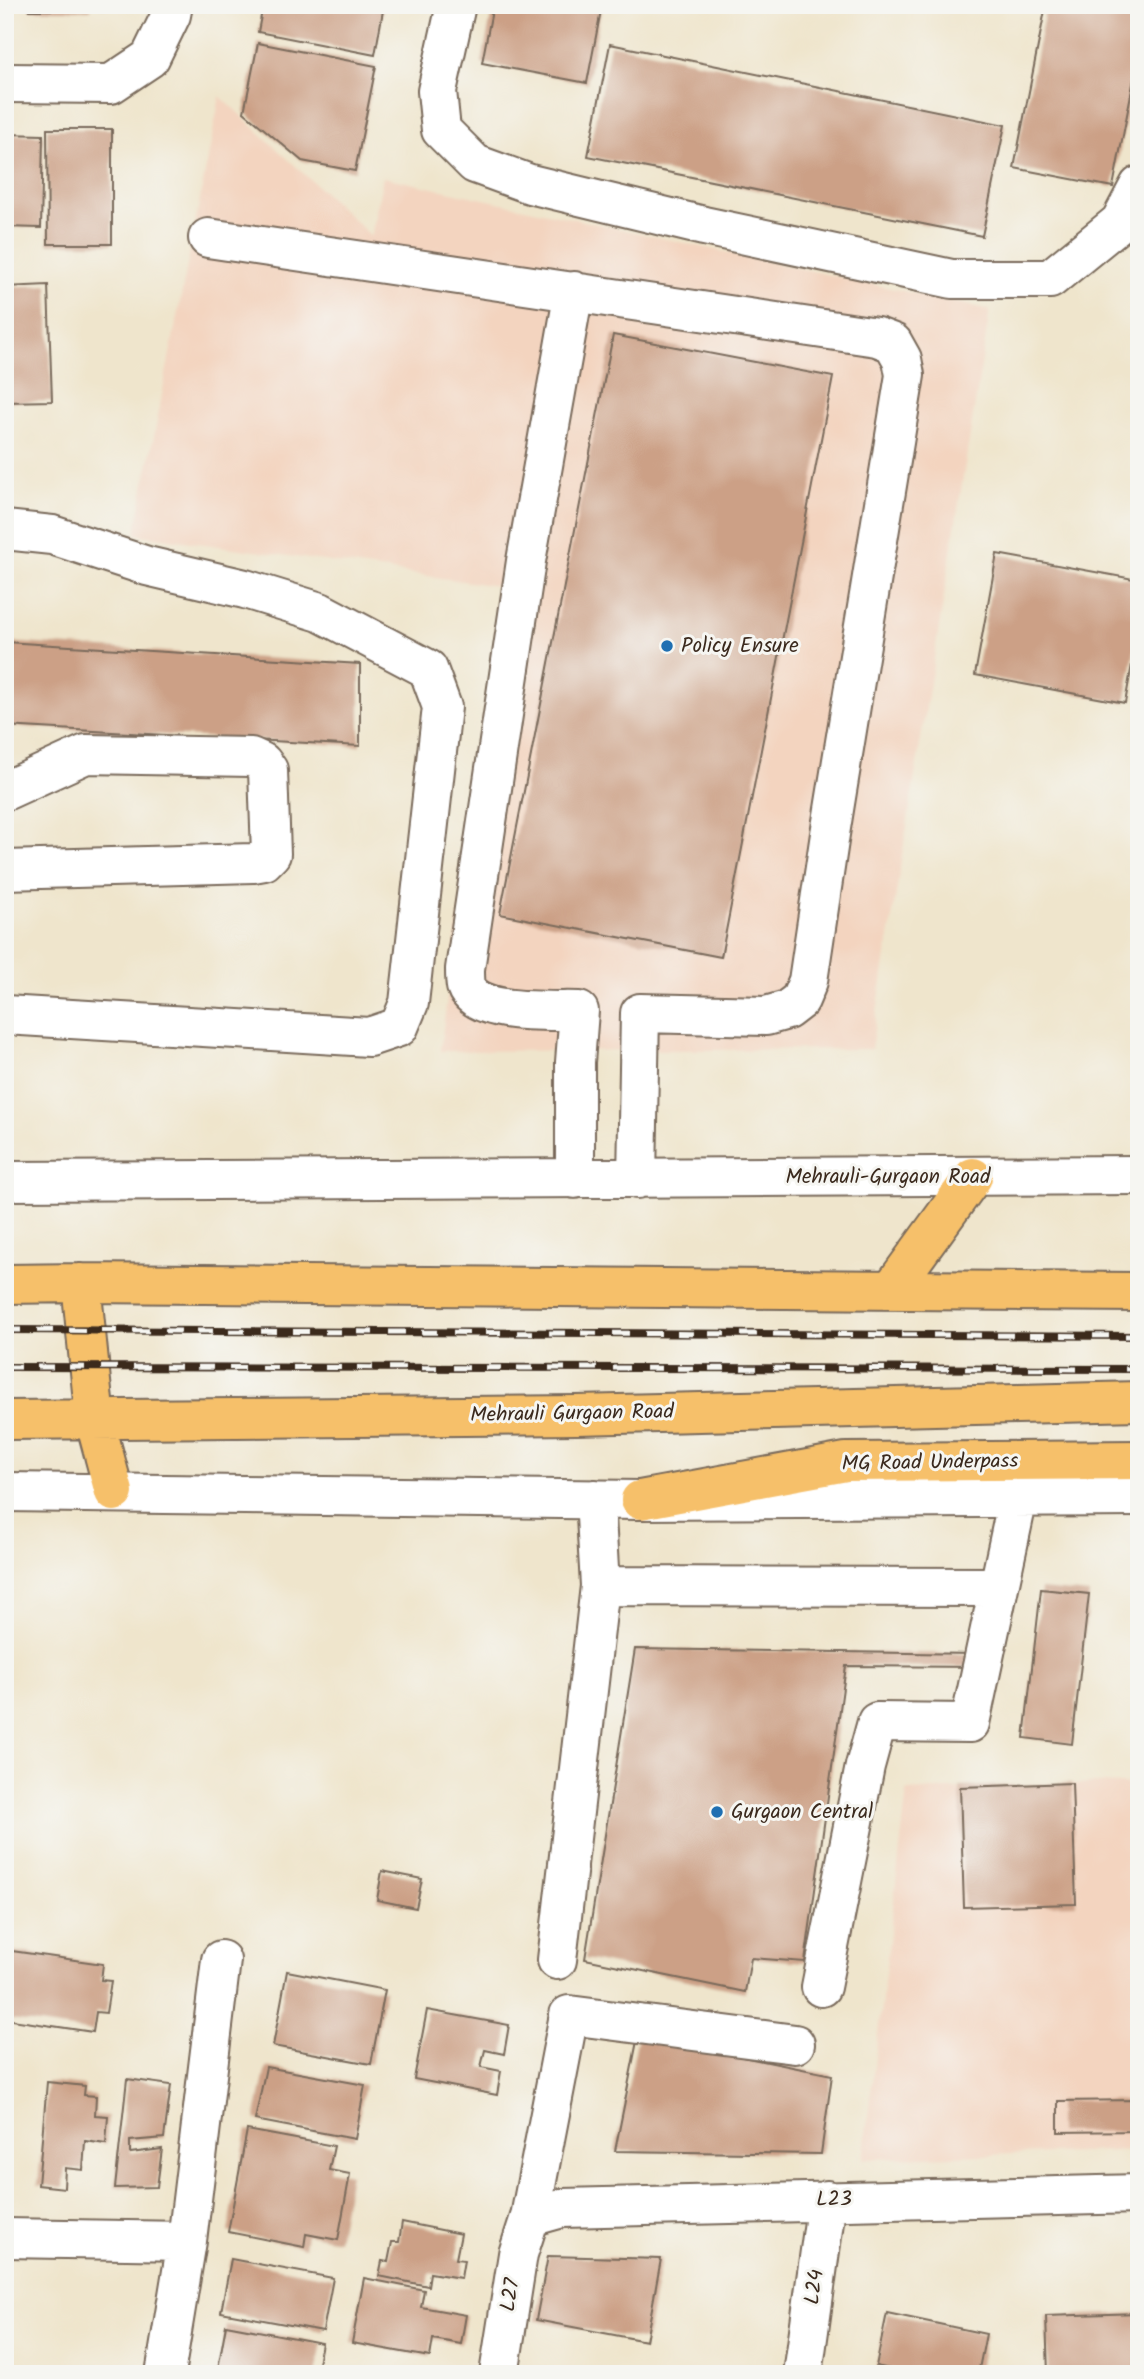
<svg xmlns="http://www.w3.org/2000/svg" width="1144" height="2379" font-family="Kalam,sans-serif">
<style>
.built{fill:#f3d4bf}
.building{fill:#cca086}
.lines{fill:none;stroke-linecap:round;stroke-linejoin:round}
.minor-casing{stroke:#7a6b5b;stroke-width:42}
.major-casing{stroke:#7a6b5b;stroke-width:42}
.highway-casing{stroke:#7a6b5b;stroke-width:42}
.minor{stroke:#fff;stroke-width:38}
.major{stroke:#f6c06b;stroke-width:38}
.highway{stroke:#f6c06b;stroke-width:38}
.rail-casing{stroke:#3b2a1e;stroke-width:8}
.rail{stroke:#f6f6f2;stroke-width:5;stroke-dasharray:16;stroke-linecap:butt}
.poi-dot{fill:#1f6fb2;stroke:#f6f6f2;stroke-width:2.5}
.labels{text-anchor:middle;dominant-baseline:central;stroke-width:6;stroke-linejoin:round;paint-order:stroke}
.poi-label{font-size:21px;fill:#3b2a1e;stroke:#f6f6f2;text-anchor:start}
.street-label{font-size:21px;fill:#3b2a1e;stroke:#f6f6f2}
</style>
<rect width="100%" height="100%" fill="#f6f6f2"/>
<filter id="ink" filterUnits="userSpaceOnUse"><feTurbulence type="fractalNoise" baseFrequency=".0143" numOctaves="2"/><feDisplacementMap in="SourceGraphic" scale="14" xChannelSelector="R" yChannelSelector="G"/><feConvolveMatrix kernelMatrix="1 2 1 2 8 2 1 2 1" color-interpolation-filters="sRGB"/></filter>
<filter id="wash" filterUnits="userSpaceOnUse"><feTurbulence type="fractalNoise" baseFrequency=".00686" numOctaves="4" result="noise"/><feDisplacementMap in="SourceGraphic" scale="28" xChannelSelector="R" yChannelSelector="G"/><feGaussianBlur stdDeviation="1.57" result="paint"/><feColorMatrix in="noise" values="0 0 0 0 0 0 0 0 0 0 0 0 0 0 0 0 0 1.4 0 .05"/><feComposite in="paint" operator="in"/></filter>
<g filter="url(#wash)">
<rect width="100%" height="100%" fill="#efe5cc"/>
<path class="built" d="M220,96L371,236L383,177L990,310L871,1049L440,1051L504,587L135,534Z
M1100,1783L1139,1785V2150L863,2159L907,1791Z"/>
<g id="blocks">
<path class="building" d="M29,5H91V10H29Z
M100,5H165V11L100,7Z
M263,5H384L375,55L258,32Z
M493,5H602L587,83L482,63Z
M1046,5H1139V53L1113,187L1014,168Z
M258,43L376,66L355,171L302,161L244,112Z
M610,44L1005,125L982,236L588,156Z
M47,129H112V244H48Z
M5,134L43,135L41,228L5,227Z
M48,285L52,401L5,402V287Z
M613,335L833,377L721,957L500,914Z
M997,554L1139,580V626L1125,703L975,675Z
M5,642L360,664V746L5,726Z
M1041,1589L1089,1594L1072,1744L1024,1738Z
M635,1649L976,1654L982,1667L846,1666L805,1962L751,1958L745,1992L585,1959Z
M1072,1783L1076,1904L964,1907L960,1787Z
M382,1871L422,1879L416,1908L377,1900Z
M5,1950L103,1964L101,1980L111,1981L106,2013L96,2012L93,2032L5,2019Z
M1136,1966H1139V1997H1136Z
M287,1971L385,1990L371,2064L273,2046Z
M427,2010L509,2025L504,2054L485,2050L481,2067L501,2071L497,2095L414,2079Z
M638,2036L832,2075L821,2154L615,2151Z
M266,2067L365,2085L355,2139L255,2120Z
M127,2079L171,2085L164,2138L130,2141V2153L162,2149L157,2187L115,2188Z
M47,2082L85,2086L84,2095L96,2096L95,2115L108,2116L106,2144L85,2141L83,2170L65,2168L64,2188L38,2185Z
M1139,2100V2131L1058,2132V2101Z
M247,2130L334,2146L329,2170L350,2174L338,2240L306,2234L304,2247L228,2232Z
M402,2222L461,2234L456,2259L464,2260L461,2278L430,2273L428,2286L379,2276L382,2261L388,2262L392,2242H399Z
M548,2256L661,2259L646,2341L536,2320Z
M231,2259L333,2278L323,2331L221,2312Z
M364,2278L424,2290L421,2307L466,2315L461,2344L433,2339L430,2357L352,2343Z
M887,2313L986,2334L978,2374H914L876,2366Z
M1139,2313V2374H1048L1046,2316Z
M226,2325L322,2343L316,2374H217Z"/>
</g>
</g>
<g filter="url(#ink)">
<use href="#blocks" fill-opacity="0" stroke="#7a6b5b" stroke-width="2"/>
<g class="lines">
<defs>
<path id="minor" d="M456,5L437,91L441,130L475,164L530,184L704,226L952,279H1050L1120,222L1139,186
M5,83L111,84L150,58L171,15L173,5
M208,238L877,337L893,343L902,359L905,375L830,834L808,981L800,1000L787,1010L766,1016L640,1013L637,1179
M574,291L526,561L465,969C465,974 465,981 466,986C476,1016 552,1010 579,1011L575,1062V1179
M5,530L52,535L147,566L245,589L320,612L428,669L442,707L409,1003L399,1027L369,1037L5,1015
M5,791L86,754L251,757L262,762L268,770L271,854L264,861L253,863L5,870
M5,1181L1139,1175
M5,1492L640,1500L1139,1497
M600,1586L999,1587
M557,1960L600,1586L595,1499
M821,1987L865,1766L877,1722L970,1723L1018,1498
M530,2217L562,2208L1139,2194
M5,2238L187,2241
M165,2374L187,2241L221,1960
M499,2374L518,2254L530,2217L569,2015L795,2044
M803,2374L827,2200"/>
<path id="major" d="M640,1500L846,1462L1139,1460"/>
<path id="highway" d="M81,1283L95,1421L114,1492
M5,1284L81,1283L1139,1292
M891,1290L973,1177
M5,1420L577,1415L1139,1401"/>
</defs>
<use href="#minor" class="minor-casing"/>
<use href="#major" class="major-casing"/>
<use href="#highway" class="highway-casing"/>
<use href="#minor" class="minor"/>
<use href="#major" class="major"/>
<use href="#highway" class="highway"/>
<defs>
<path id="rail" d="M5,1330L1139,1336
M5,1367L1139,1369"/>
</defs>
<use href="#rail" class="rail-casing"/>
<use href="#rail" class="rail"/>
</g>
</g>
<g class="poi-dot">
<circle cx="667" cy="646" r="7"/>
<circle cx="717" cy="1812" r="7"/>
</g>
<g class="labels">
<g class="poi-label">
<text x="681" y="646">Policy Ensure</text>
<text x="731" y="1812">Gurgaon Central</text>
</g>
<g class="street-label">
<text x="888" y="1177">Mehrauli-Gurgaon Road</text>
<text transform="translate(572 1414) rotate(-1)">Mehrauli Gurgaon Road</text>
<text transform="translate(930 1463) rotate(-1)">MG Road Underpass</text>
<text transform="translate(834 2200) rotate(-1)">L23</text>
<text transform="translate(815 2287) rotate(-82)">L24</text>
<text transform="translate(511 2295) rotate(-81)">L27</text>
</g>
</g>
<rect width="1144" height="2379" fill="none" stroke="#f6f6f2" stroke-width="28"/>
</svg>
